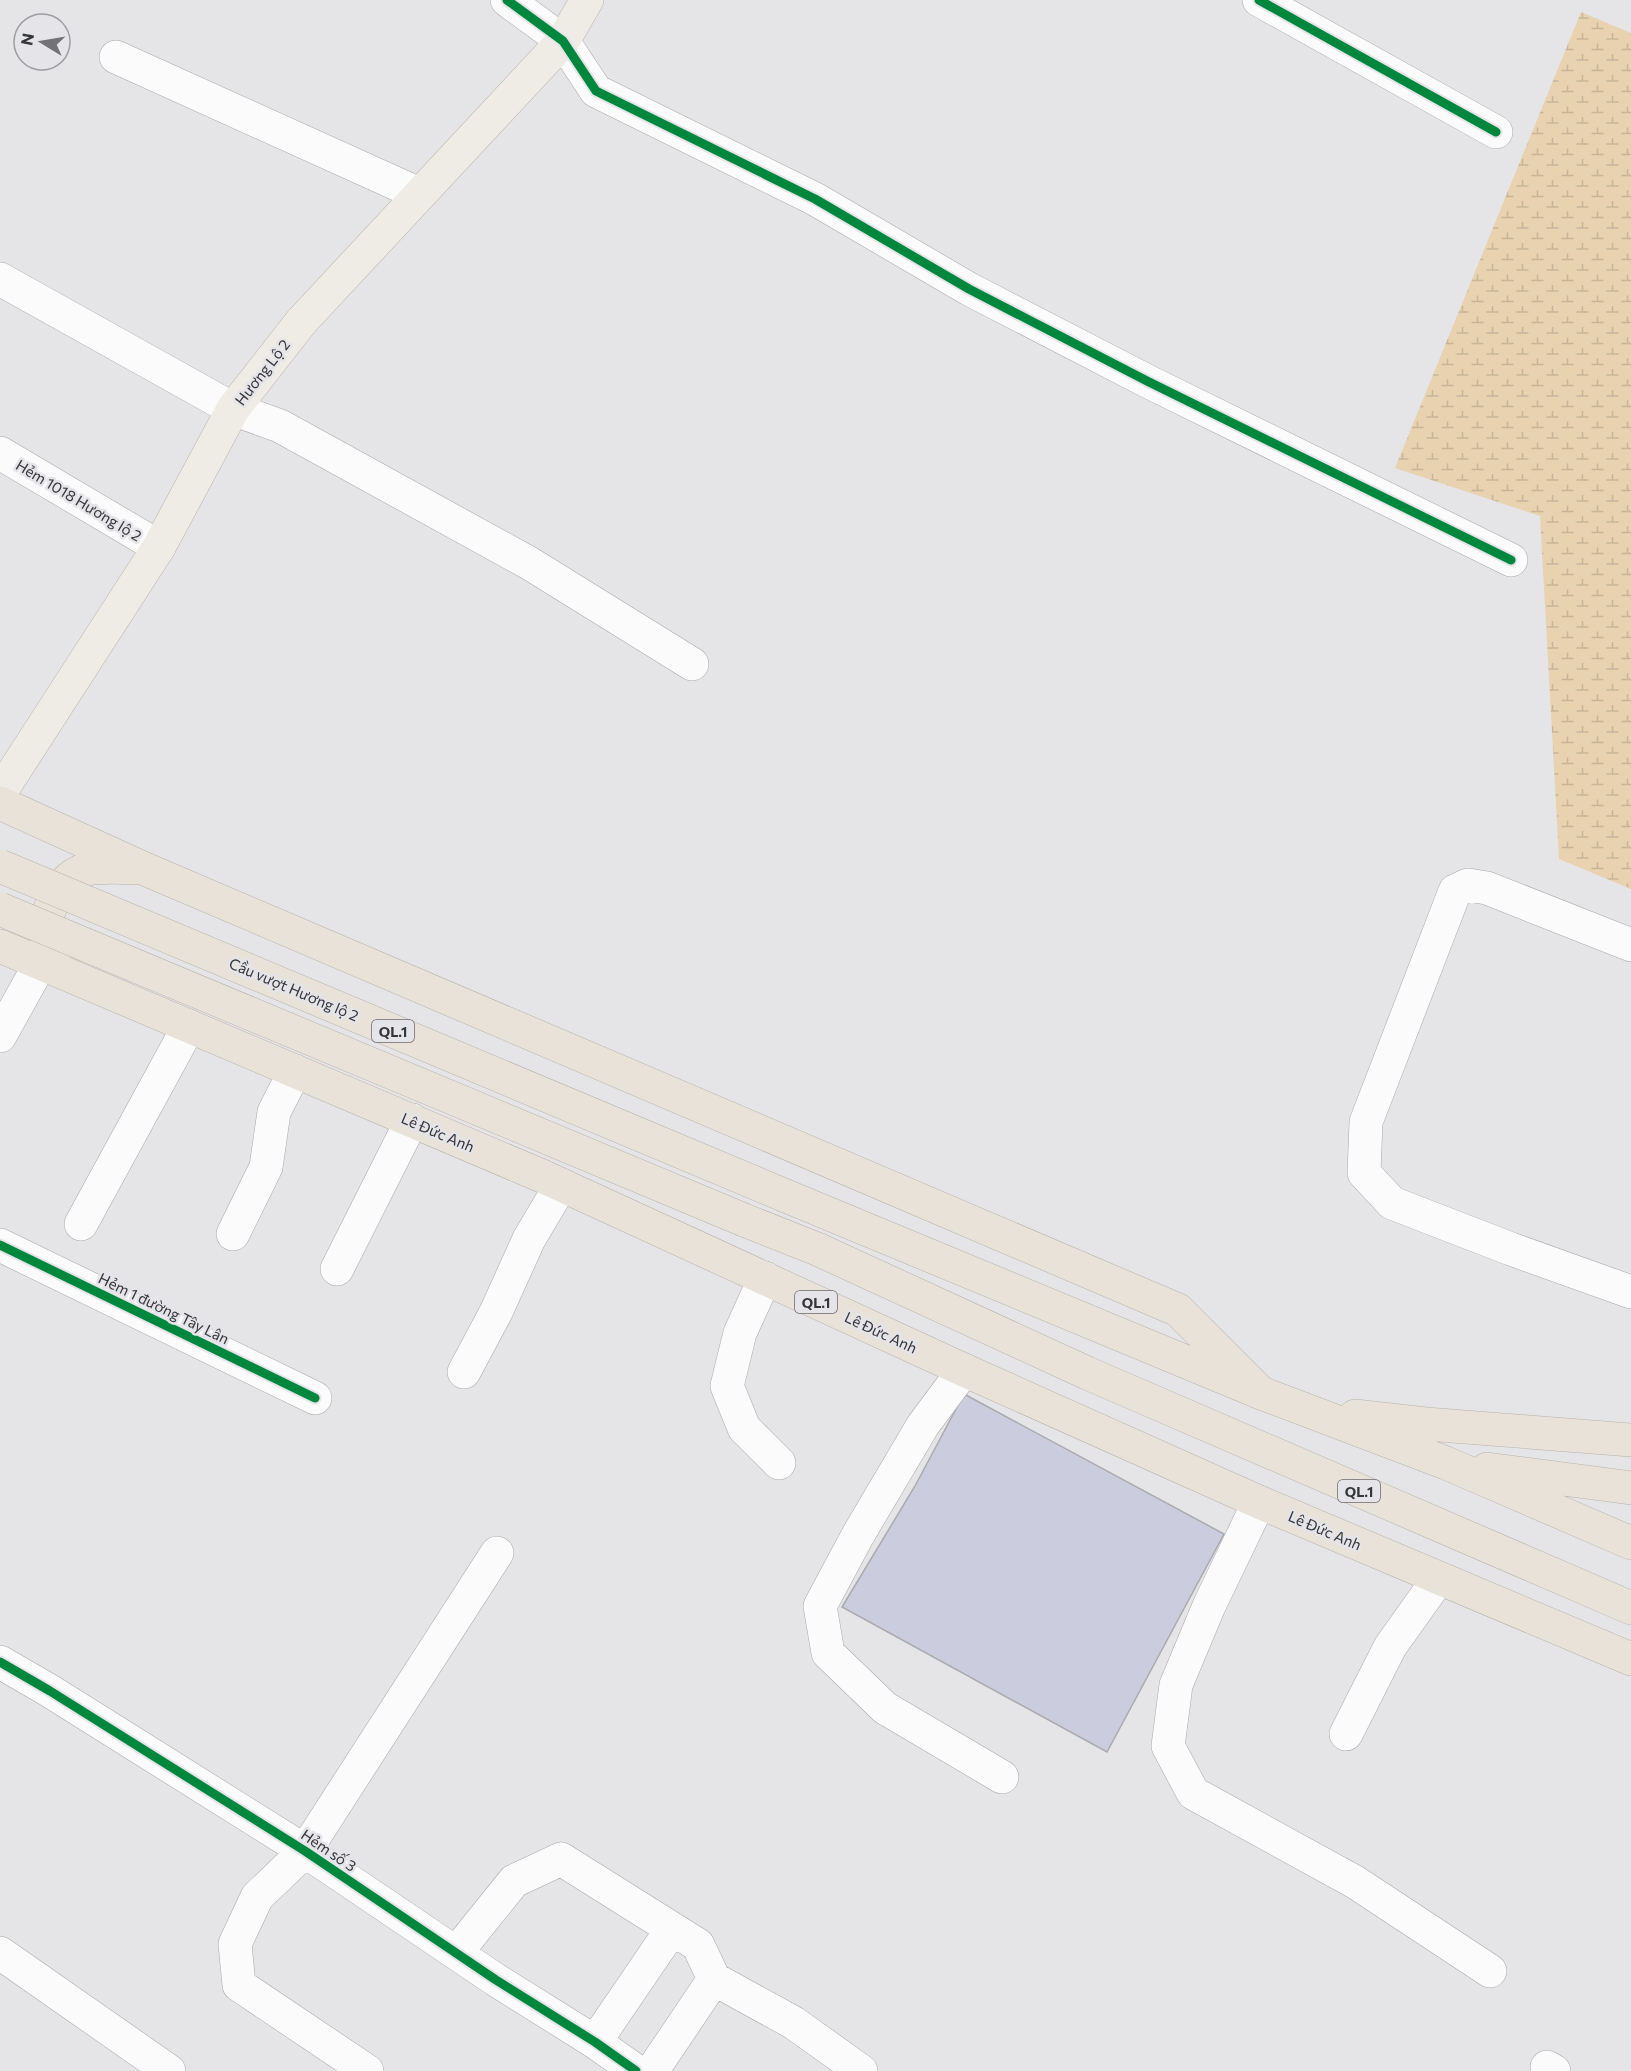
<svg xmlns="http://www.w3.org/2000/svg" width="1631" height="2071" font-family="Commissioner,sans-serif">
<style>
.wetland{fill:url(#wetland-marsh)}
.building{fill:#ccccdf;stroke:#aaaaac;stroke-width:1.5}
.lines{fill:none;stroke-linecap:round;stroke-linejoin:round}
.minor-casing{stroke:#a8a8aa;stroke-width:34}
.major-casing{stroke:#b8b2a9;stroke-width:34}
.highway-casing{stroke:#b8b2a9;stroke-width:34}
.minor{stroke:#fbfbfc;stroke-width:33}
.major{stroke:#efece6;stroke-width:33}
.highway{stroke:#e8e2d9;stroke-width:33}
.highway-bridge-casing{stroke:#b8b2a9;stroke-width:34;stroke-linecap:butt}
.highway-bridge{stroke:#e8e2d9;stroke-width:33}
.cycleway-casing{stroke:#e4e4e9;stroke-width:13}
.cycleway{stroke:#00873e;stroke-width:9}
.labels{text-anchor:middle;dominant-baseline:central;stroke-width:5;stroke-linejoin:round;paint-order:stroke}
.shield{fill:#e4e4e9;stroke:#6a6a6c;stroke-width:1.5}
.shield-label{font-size:14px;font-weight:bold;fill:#353637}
.street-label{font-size:15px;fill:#353637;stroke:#e4e4e9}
</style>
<defs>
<pattern id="wetland-marsh" width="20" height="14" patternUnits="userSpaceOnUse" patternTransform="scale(1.5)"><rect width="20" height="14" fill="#e9d2b0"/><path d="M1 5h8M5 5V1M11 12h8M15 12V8" fill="none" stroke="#c8b598"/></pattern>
</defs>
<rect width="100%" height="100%" fill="#e5e5e8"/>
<path class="wetland" d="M1581,12L1631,33V889L1559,859L1540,516L1395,468Z"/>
<path class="building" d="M964,1394L1224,1534L1107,1752L842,1607L915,1486Z"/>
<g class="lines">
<defs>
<path id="minor" d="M507,0L563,41L596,91L815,199L969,289L1149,382L1511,560
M1259,0L1496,132
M116,57L419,194
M0,279L233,409L280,426L529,563L692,664
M0,453L159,547
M1631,945L1487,888L1468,885L1455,891L1366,1122L1364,1173L1392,1203L1511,1249L1631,1292
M0,1036L40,964
M81,1224L189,1026
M233,1234L266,1167L274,1112L295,1071
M0,1245L315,1398
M337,1269L412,1120
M765,1278L740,1333L727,1386L744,1428L779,1463
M964,1370L923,1425L858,1535L820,1606L828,1653L885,1708L1002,1777
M464,1372L496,1312L529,1239L561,1185
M1259,1502L1209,1606L1176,1685L1168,1746L1193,1793L1355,1882L1490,1971
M0,1662L50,1691L305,1851L496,1980L595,2042L636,2071
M1346,1734L1390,1647L1439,1578
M0,1953L169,2071
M456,1953L514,1881L561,1859L698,1945L714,1979L794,2023L861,2071
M595,2042L672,1929
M1547,2067L1554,2071
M367,2071L239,1985L235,1944L257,1897L305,1851L497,1553
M652,2071L714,1979"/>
<path id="major" d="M0,793L159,547L233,409L301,322L563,41L587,0"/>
<path id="highway" d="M0,803L145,869L1178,1310L1261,1393
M0,946L542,1176L964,1370L1259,1502L1631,1659
M54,955C51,949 47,943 47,937C43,911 61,876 87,869C103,866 119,867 135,868
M786,1196L1261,1393L1446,1463L1631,1543
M744,1220L817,1249L1087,1373L1631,1608
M1355,1416L1426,1424L1631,1440
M1487,1469L1631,1488"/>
</defs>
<use href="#minor" class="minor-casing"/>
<use href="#major" class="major-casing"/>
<use href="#highway" class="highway-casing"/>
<use href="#minor" class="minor"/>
<use href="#major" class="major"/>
<use href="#highway" class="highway"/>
<defs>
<path id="highway-bridge" d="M0,866L786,1196
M0,909L744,1220"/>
</defs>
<use href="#highway-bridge" class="highway-bridge-casing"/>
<use href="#highway-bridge" class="highway-bridge"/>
<defs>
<path id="cycleway" d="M507,0L563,41L596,91L815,199L969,289L1149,382L1511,560
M1259,0L1496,132
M0,1245L315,1398
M0,1662L50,1691L305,1851L496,1980L595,2042L636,2071"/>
</defs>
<use href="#cycleway" class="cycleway-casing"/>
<use href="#cycleway" class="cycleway"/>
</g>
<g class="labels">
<g class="shield">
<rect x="372" y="1020" width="42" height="22" rx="4.5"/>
<rect x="795" y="1291" width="42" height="22" rx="4.5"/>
<rect x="1338" y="1480" width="42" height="22" rx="4.5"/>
</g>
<g class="shield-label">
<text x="393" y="1031">QL.1</text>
<text x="816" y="1302">QL.1</text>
<text x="1359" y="1491">QL.1</text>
</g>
<g class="street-label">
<text transform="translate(262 372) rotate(-52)">Hương Lộ 2</text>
<text transform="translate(79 500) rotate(31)">Hẻm 1018 Hương lộ 2</text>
<text transform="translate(294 989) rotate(23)">Cầu vượt Hương lộ 2</text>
<text transform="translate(438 1132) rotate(23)">Lê Đức Anh</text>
<text transform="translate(164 1308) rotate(26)">Hẻm 1 đường Tây Lân</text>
<text transform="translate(881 1332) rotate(25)">Lê Đức Anh</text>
<text transform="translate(1325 1530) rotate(23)">Lê Đức Anh</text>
<text transform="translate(329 1850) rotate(34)">Hẻm số 3</text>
</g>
</g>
<g transform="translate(42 42) rotate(281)"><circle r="28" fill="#e4e4e9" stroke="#9e9ea2" stroke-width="1.5"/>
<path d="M0-4.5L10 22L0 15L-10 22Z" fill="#737375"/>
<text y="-9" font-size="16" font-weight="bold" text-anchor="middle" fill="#353637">N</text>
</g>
</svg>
